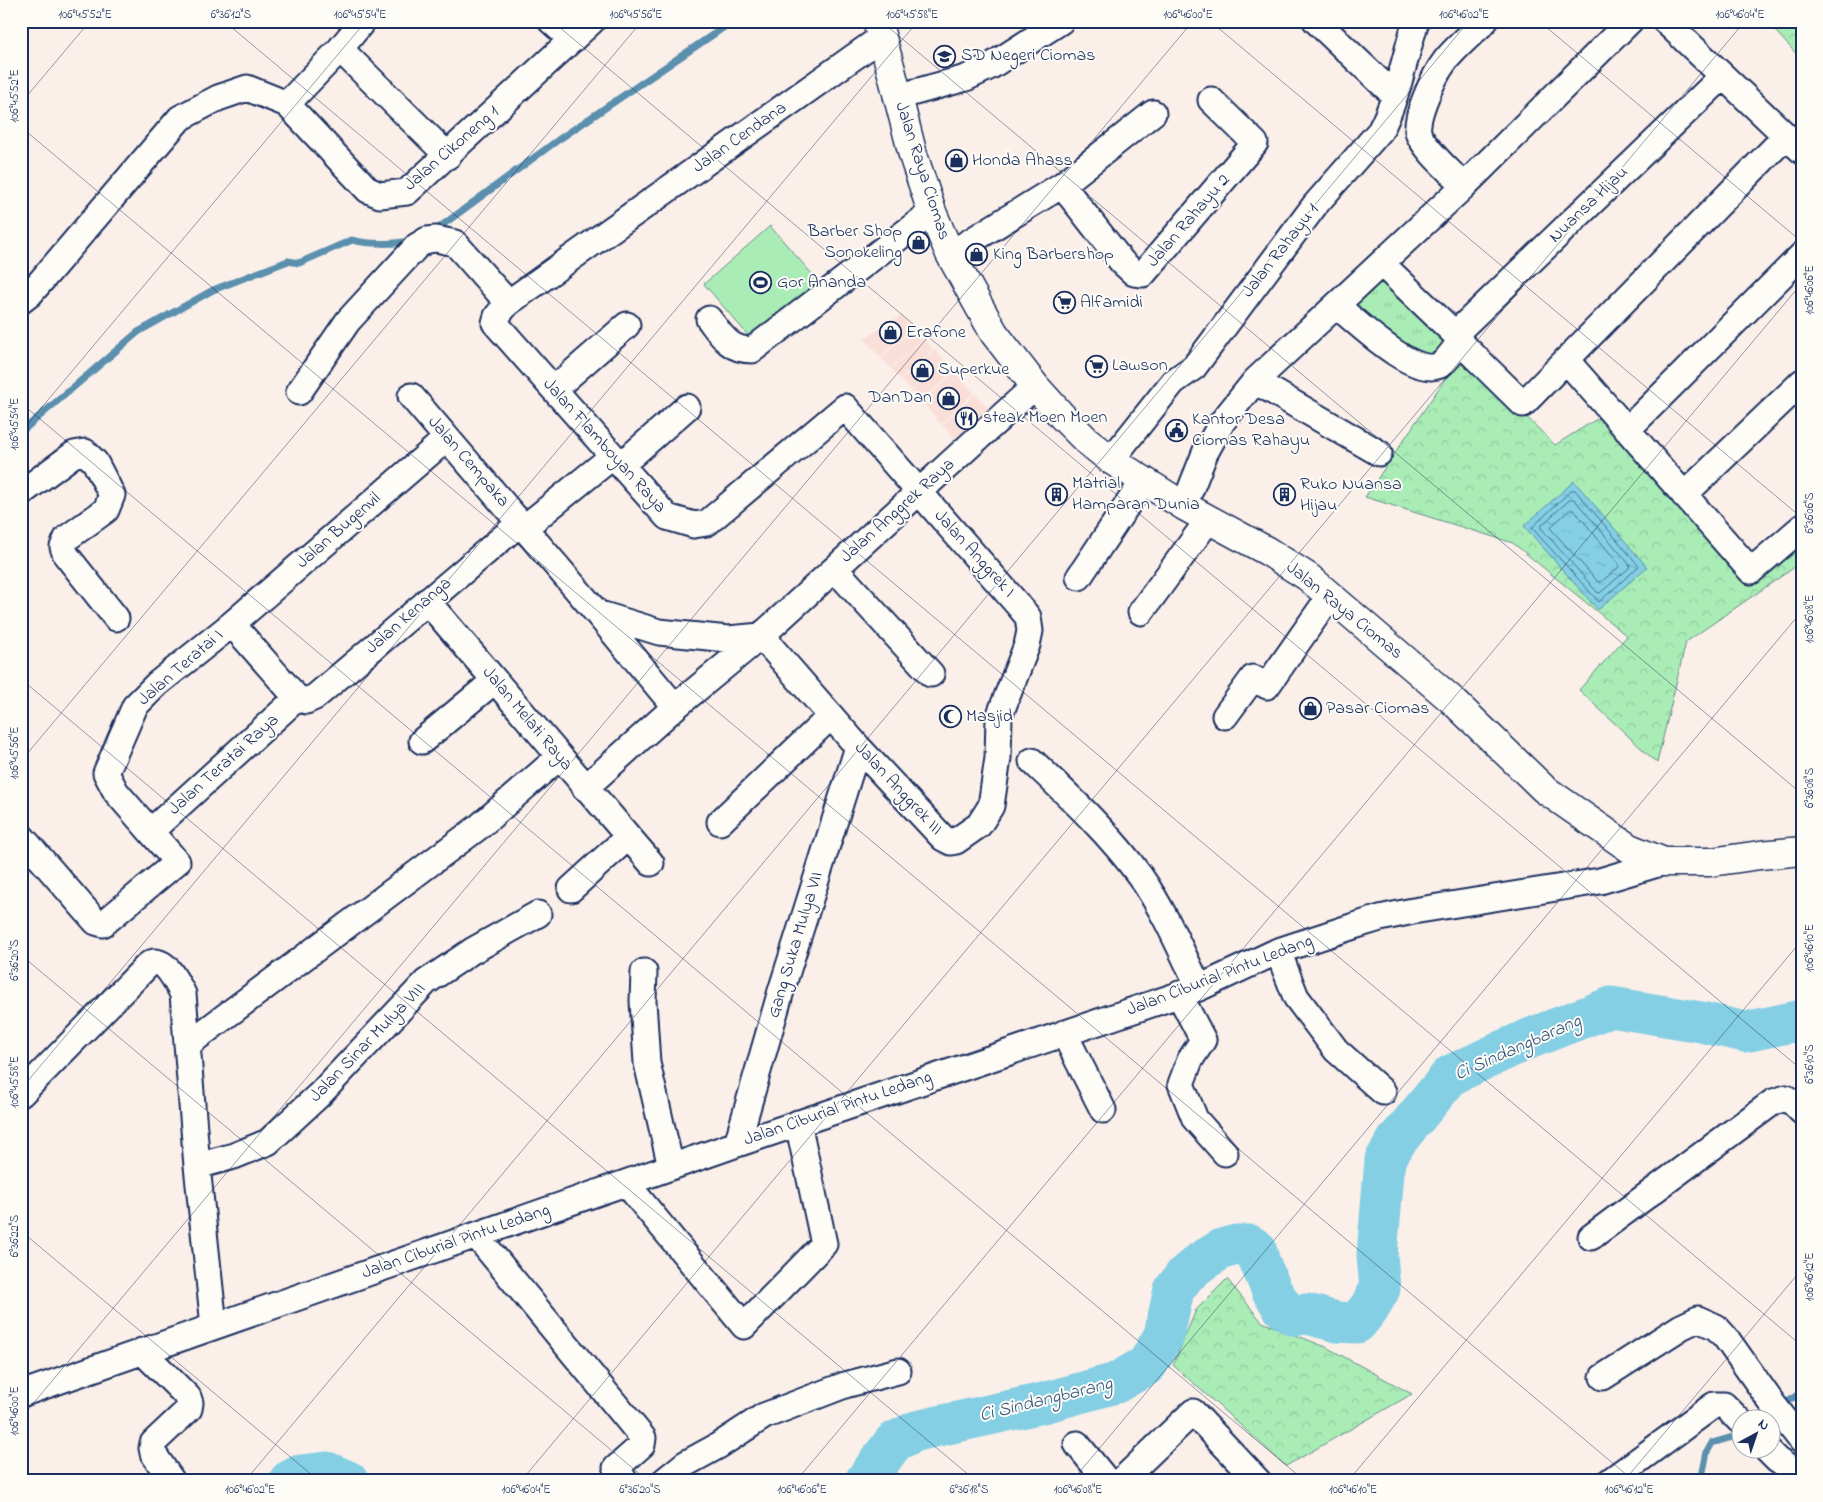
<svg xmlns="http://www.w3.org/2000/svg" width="1823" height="1502" font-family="'Indie Flower',sans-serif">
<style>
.built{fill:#f9dfd8}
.forest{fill:url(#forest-crowns);stroke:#628e8a}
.park{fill:url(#park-tufts);stroke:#628e8a}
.garden{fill:#a9ecb5;stroke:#628e8a}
.water{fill:url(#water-ripples);stroke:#5a8fae}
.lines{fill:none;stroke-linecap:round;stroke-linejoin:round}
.shore{stroke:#456f94;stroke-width:1}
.stream{stroke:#5a8fae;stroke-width:7}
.river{stroke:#84cfe4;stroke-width:41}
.minor-casing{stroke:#1b2f5e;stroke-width:29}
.major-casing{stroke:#1b2f5e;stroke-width:31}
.minor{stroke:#fdfcf7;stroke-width:25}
.major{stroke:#fdfcf7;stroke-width:28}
.ticks{fill:none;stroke:#1b2f5e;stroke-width:1;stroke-opacity:0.45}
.labels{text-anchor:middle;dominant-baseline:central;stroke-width:4;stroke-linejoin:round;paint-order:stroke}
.poi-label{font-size:18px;fill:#1b2f5e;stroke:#fdfcf7;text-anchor:start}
.street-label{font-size:18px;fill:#1b2f5e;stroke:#fdfcf7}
.water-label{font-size:19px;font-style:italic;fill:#355780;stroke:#fdfcf7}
.neatline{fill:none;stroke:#1b2f5e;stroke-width:2}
.ticks-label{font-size:12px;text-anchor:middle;fill:#1b2f5e}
</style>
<defs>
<pattern id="forest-crowns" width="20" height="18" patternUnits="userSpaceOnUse" patternTransform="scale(1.25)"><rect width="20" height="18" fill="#a9ecb5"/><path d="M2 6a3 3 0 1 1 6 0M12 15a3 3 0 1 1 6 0" fill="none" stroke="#91cb9e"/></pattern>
<pattern id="park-tufts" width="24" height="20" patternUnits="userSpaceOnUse" patternTransform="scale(1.25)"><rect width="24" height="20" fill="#a9ecb5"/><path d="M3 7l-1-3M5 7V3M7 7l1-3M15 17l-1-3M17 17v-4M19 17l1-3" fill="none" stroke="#91cb9e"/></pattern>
<pattern id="water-ripples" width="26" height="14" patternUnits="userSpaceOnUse" patternTransform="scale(1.25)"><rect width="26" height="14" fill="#84cfe4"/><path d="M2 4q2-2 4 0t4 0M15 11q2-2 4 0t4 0" fill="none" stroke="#71b2c6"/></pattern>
</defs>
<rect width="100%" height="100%" fill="#fbefe9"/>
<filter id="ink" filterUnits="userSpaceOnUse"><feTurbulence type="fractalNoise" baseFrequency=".02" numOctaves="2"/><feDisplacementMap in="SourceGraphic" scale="10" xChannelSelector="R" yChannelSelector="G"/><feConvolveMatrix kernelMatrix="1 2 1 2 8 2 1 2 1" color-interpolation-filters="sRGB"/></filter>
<g filter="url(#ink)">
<path class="built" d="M902,315L913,327L880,357L864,339Z
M914,328L924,338L891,368L881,358Z
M924,339L933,349L900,379L891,369Z
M934,350L944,360L911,390L901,380Z
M944,361L954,371L921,401L911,391Z
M955,372L974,393L941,424L922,402Z
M975,394L991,411L958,441L942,425Z"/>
<path class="forest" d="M1766,21H1802V60Z
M1462,354L1555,445L1608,412L1746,573L1802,539V562L1686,642L1657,763L1579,690L1627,636L1513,543L1365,497Z
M1227,1279L1262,1322L1326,1347L1412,1394L1286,1466L1173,1365L1196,1310Z"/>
<path class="park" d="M1379,273L1449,338L1433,357C1406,354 1372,320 1353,302Z"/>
<path class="garden" d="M770,226L819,282L752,340L704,284Z"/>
<path class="water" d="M1574,481L1647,567L1598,610L1524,526Z"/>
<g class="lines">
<path class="shore" d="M1572,490H1575L1639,566L1599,602L1532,528Z
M1571,499H1574L1630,565L1629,568L1600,593L1597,592L1541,528V526Z
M1570,510H1574L1619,564V567L1601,582H1598L1551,529L1552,526Z"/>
<path class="stream" d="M433,232L558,140L733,21
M21,432L138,332L213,290L288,261L299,263L352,240C365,244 398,245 411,240
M1761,1420L1802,1392
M1701,1481L1707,1452L1712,1443L1736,1436L1740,1433"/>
<path class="river" d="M289,1481L300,1475L327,1472L348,1481
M865,1481L894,1442L916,1431L1043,1403L1116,1383L1147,1365L1164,1335L1174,1290L1185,1275L1202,1261L1222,1249L1236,1245H1250L1256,1249L1260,1263L1272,1291L1283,1308L1293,1315L1307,1314L1337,1322L1357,1323L1369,1308L1380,1289L1377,1255L1385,1160L1398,1139L1451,1075L1526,1040L1611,1007L1701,1022L1745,1032L1802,1020"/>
<defs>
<path id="minor" d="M551,21L572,40
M1316,21L1394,95
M1665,21L1802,151
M340,49L363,21
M897,97L966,78L991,66L1061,21
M287,104L340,49L448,156
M1062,185L1122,262L1134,273L1143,274L1255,143L1211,100
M1464,186C1450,171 1428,153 1419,135C1412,121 1435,74 1445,61C1456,47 1472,34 1485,21
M950,254L1062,185L1153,113
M1382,264L1455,334L1460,342L1523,404L1786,136
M21,301L30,294L180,118L218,98L247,88L287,104L368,190L380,195L407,192L592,21
M1337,306C1357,322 1413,378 1440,365C1447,361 1455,348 1460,342
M709,319C722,336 729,350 752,350L932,212
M1455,334L1723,76
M1566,360L1751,571L1802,527
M1255,381L1379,453
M554,389L627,325
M299,392L348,321L417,246L427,240L436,239L455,243L508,303
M411,396L597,613L675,707
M1627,430L1802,255
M1111,460L1173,382L1194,367L1315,205L1380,131C1397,100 1405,56 1416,21
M621,465L687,407
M21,493L74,454L85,452L95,462L112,495L106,510L67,538L63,547L66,555L116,618
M1684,495L1802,382
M1184,506L1205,453L1222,422L1255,381L1464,186L1630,21
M524,528L613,456
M835,569L931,674
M1079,577L1144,480
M427,601L651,863
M1141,612L1209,519
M597,613L659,632L728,639L761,636
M232,624L297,698
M765,632L770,646L858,747L943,838L951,842L956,841L979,825L991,806L998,758L999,717L1027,645L1030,631L1028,617L1018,605L845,407L707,523L694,525L667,517L495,323L497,316L508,303L882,37
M297,698L306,701L315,697L520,523
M1225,716L1253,678L1267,686L1330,596
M422,741L494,681
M1032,761C1070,797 1109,833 1140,876C1164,910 1181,950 1199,988
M585,788L675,707L761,636L1035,386
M720,822L831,716
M151,831L297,698
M21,836L96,922L103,924L177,862L116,792L106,773L135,706L157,684L232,624L447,438
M571,889L628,837
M1278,951L1296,997L1336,1050L1383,1092
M644,972L643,1001L647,1063L671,1167
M1179,994L1203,1040L1190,1060L1181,1084L1195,1119L1225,1153
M1064,1033L1103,1110
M187,1045L480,826L559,757
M21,1094L148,965C164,953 176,982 183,994L197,1166L214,1326
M737,1144L781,991L858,747
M197,1166L234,1156L268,1142L320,1094L426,982L472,951L538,914
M626,1183L744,1326L824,1244L798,1123
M476,1235L643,1438L642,1445L616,1468L625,1481
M1591,1237L1773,1102L1786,1098L1792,1102L1802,1112
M142,1351L188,1397L190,1403L189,1409L153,1443L152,1448L153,1453L172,1481
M1603,1377L1681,1327L1698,1319L1716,1327L1726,1338L1772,1403L1802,1441
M21,1394L737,1144L1199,988L1278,951L1354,926L1380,918L1413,911L1600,881L1664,862
M1077,1444L1107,1481
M1767,1450L1777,1460L1802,1477
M664,1481L685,1464L718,1446L764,1416L845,1385L898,1371
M1121,1481L1193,1412L1258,1481
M1610,1481L1714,1405H1724L1740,1421"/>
<path id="major" d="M877,21L890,66L913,155L932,212L950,254L994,333L1035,386L1062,416L1086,440L1111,460L1184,506L1267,551L1308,577L1453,701L1544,789L1629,848L1664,862H1711L1760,855L1802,851"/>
</defs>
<use href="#minor" class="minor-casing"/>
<use href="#major" class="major-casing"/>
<use href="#minor" class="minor"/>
<use href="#major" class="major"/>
</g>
</g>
<path class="ticks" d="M224,21L1802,1346M552,21L1802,1070M881,21L1802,794M1210,21L1802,518M1539,21L1802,242M21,103L90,21M21,127L1634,1481M21,403L1305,1481M21,432L366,21M21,679L976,1481M21,761L642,21M21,955L648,1481M21,1089L918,21M21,1231L319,1481M21,1418L1193,21M245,1481L1469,21M521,1481L1745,21M796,1481L1802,283M1072,1481L1802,611M1348,1481L1802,940M1624,1481L1802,1269"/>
<defs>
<symbol id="school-ring" viewBox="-11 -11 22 22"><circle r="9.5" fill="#fdfcf7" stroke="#1b2f5e" stroke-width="1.5"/><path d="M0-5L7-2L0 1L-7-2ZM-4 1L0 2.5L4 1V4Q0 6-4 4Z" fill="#1b2f5e"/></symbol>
<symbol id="shop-ring" viewBox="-11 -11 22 22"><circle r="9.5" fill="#fdfcf7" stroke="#1b2f5e" stroke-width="1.5"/><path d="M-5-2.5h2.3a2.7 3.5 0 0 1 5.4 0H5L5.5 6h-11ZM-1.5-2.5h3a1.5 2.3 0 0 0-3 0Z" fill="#1b2f5e"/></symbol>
<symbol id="stadium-ring" viewBox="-11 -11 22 22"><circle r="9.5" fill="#fdfcf7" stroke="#1b2f5e" stroke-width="1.5"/><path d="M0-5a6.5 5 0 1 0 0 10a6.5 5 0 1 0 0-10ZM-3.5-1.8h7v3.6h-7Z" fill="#1b2f5e"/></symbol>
<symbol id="supermarket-ring" viewBox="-11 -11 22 22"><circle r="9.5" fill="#fdfcf7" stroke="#1b2f5e" stroke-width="1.5"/><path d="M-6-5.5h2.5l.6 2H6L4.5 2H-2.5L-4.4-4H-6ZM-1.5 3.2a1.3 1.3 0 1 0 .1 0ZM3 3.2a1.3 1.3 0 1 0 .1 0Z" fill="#1b2f5e"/></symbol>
<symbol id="restaurant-ring" viewBox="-11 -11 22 22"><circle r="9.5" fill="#fdfcf7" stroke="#1b2f5e" stroke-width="1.5"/><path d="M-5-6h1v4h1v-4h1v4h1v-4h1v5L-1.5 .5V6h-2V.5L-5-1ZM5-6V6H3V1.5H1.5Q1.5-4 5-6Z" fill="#1b2f5e"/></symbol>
<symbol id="civic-ring" viewBox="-11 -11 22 22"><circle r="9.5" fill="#fdfcf7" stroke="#1b2f5e" stroke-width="1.5"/><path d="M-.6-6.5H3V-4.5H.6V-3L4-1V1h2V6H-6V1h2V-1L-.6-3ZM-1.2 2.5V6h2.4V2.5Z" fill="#1b2f5e"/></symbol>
<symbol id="building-ring" viewBox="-11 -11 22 22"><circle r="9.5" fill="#fdfcf7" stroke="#1b2f5e" stroke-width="1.5"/><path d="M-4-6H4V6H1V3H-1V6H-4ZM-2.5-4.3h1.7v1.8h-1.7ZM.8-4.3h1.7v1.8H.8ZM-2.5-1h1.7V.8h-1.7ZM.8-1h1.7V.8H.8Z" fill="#1b2f5e"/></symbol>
<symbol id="mosque-ring" viewBox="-11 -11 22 22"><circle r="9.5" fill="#fdfcf7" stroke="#1b2f5e" stroke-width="1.5"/><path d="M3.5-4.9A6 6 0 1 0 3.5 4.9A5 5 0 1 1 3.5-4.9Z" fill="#1b2f5e"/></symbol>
</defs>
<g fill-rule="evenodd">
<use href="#school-ring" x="932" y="44" width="25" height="25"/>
<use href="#shop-ring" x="944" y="148" width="25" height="25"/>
<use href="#shop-ring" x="906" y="230" width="25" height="25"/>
<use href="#shop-ring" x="964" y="242" width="25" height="25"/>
<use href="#stadium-ring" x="748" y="270" width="25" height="25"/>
<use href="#supermarket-ring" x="1052" y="290" width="25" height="25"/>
<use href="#shop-ring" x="878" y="320" width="25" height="25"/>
<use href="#supermarket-ring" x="1084" y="354" width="25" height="25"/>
<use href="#shop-ring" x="910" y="358" width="25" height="25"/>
<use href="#shop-ring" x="936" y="386" width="25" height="25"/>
<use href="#restaurant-ring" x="954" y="406" width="25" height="25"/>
<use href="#civic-ring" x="1164" y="418" width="25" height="25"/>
<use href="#building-ring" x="1044" y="482" width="25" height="25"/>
<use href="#building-ring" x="1272" y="482" width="25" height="25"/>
<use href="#shop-ring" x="1298" y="696" width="25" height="25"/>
<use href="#mosque-ring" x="938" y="704" width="25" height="25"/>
</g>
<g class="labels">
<g class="poi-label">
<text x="961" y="56">SD Negeri Ciomas</text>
<text x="972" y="161">Honda Ahass</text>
<text x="902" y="232" text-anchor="end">Barber Shop<tspan x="902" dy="21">Sonokeling</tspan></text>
<text x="993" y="255">King Barbershop</text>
<text x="777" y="283">Gor Ananda</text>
<text x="1080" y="303">Alfamidi</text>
<text x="906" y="333">Erafone</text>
<text x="1112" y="366">Lawson</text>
<text x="938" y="370">Superkue</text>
<text x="932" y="398" text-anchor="end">DanDan</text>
<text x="983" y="418">steak Moen Moen</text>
<text x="1192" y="420">Kantor Desa<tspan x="1192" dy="21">Ciomas Rahayu</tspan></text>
<text x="1072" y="484">Matrial<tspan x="1072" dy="21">Hamparan Dunia</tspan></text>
<text x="1300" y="485">Ruko Nuansa<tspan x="1300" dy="21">Hijau</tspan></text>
<text x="1326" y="709">Pasar Ciomas</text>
<text x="966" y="717">Masjid</text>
</g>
<g class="street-label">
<text transform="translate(740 138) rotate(-35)">Jalan Cendana</text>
<text transform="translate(452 149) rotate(-41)">Jalan Cikoneng 1</text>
<text transform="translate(922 171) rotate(72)">Jalan Raya Ciomas</text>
<text transform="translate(1589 205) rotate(-44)">Nuansa Hijau</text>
<text transform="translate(1189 221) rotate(-49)">Jalan Rahayu 2</text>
<text transform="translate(1281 251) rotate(-52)">Jalan Rahayu 1</text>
<text transform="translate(604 446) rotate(48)">Jalan Flamboyan Raya</text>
<text transform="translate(468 462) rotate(49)">Jalan Cempaka</text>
<text transform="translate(898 511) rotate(-42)">Jalan Anggrek Raya</text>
<text transform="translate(339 531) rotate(-41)">Jalan Bugenvil</text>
<text transform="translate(974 554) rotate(48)">Jalan Anggrek I</text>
<text transform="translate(1344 611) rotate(39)">Jalan Raya Ciomas</text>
<text transform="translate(409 616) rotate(-41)">Jalan Kenanga</text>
<text transform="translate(181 668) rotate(-41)">Jalan Teratai I</text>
<text transform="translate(527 719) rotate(50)">Jalan Melati Raya</text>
<text transform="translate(224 765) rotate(-42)">Jalan Teratai Raya</text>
<text transform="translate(898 789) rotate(47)">Jalan Anggrek III</text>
<text transform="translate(796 945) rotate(-73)">Gang Suka Mulya VII</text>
<text transform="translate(1220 976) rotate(-21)">Jalan Ciburial Pintu Ledang</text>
<text transform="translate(368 1043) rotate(-46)">Jalan Sinar Mulya VIII</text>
<text transform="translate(838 1109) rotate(-19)">Jalan Ciburial Pintu Ledang</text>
<text transform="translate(456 1242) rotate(-19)">Jalan Ciburial Pintu Ledang</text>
</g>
<g class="water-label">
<text transform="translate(1518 1048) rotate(-24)">Ci Sindangbarang</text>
<text transform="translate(1046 1400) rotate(-14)">Ci Sindangbarang</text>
</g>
</g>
<rect width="1823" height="1502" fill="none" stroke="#fdfcf7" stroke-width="55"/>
<g transform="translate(1756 1434) rotate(40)"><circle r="24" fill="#fdfcf7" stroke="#a3aaba"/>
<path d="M0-4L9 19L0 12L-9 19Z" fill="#1b2f5e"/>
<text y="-8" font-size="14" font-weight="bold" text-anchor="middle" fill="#1b2f5e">N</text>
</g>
<rect x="28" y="28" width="1768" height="1446" class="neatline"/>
<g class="ticks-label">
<text x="85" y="18">106°45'52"E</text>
<text x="231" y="18">6°36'12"S</text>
<text x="360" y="18">106°45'54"E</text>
<text x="636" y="18">106°45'56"E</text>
<text x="912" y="18">106°45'58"E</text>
<text x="1188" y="18">106°46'00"E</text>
<text x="1464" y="18">106°46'02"E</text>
<text x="1740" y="18">106°46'04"E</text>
<text transform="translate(14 96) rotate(-90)" y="4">106°45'52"E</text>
<text transform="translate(1809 290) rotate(-90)" y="4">106°46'06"E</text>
<text transform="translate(14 424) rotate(-90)" y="4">106°45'54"E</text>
<text transform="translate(1809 513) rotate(-90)" y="4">6°36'06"S</text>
<text transform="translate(1809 619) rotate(-90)" y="4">106°46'08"E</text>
<text transform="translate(14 753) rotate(-90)" y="4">106°45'56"E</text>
<text transform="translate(1809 788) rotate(-90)" y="4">6°36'08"S</text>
<text transform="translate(1809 948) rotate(-90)" y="4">106°46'10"E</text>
<text transform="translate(14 960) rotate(-90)" y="4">6°36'20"S</text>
<text transform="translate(1809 1064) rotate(-90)" y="4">6°36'10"S</text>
<text transform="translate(14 1082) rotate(-90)" y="4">106°45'58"E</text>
<text transform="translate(14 1236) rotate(-90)" y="4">6°36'22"S</text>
<text transform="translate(1809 1277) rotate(-90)" y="4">106°46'12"E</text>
<text transform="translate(14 1411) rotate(-90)" y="4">106°46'00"E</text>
<text x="250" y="1493">106°46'02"E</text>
<text x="526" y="1493">106°46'04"E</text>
<text x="640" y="1493">6°36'20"S</text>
<text x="802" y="1493">106°46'06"E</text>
<text x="969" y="1493">6°36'18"S</text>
<text x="1078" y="1493">106°46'08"E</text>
<text x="1353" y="1493">106°46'10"E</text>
<text x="1629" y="1493">106°46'12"E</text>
</g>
</svg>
